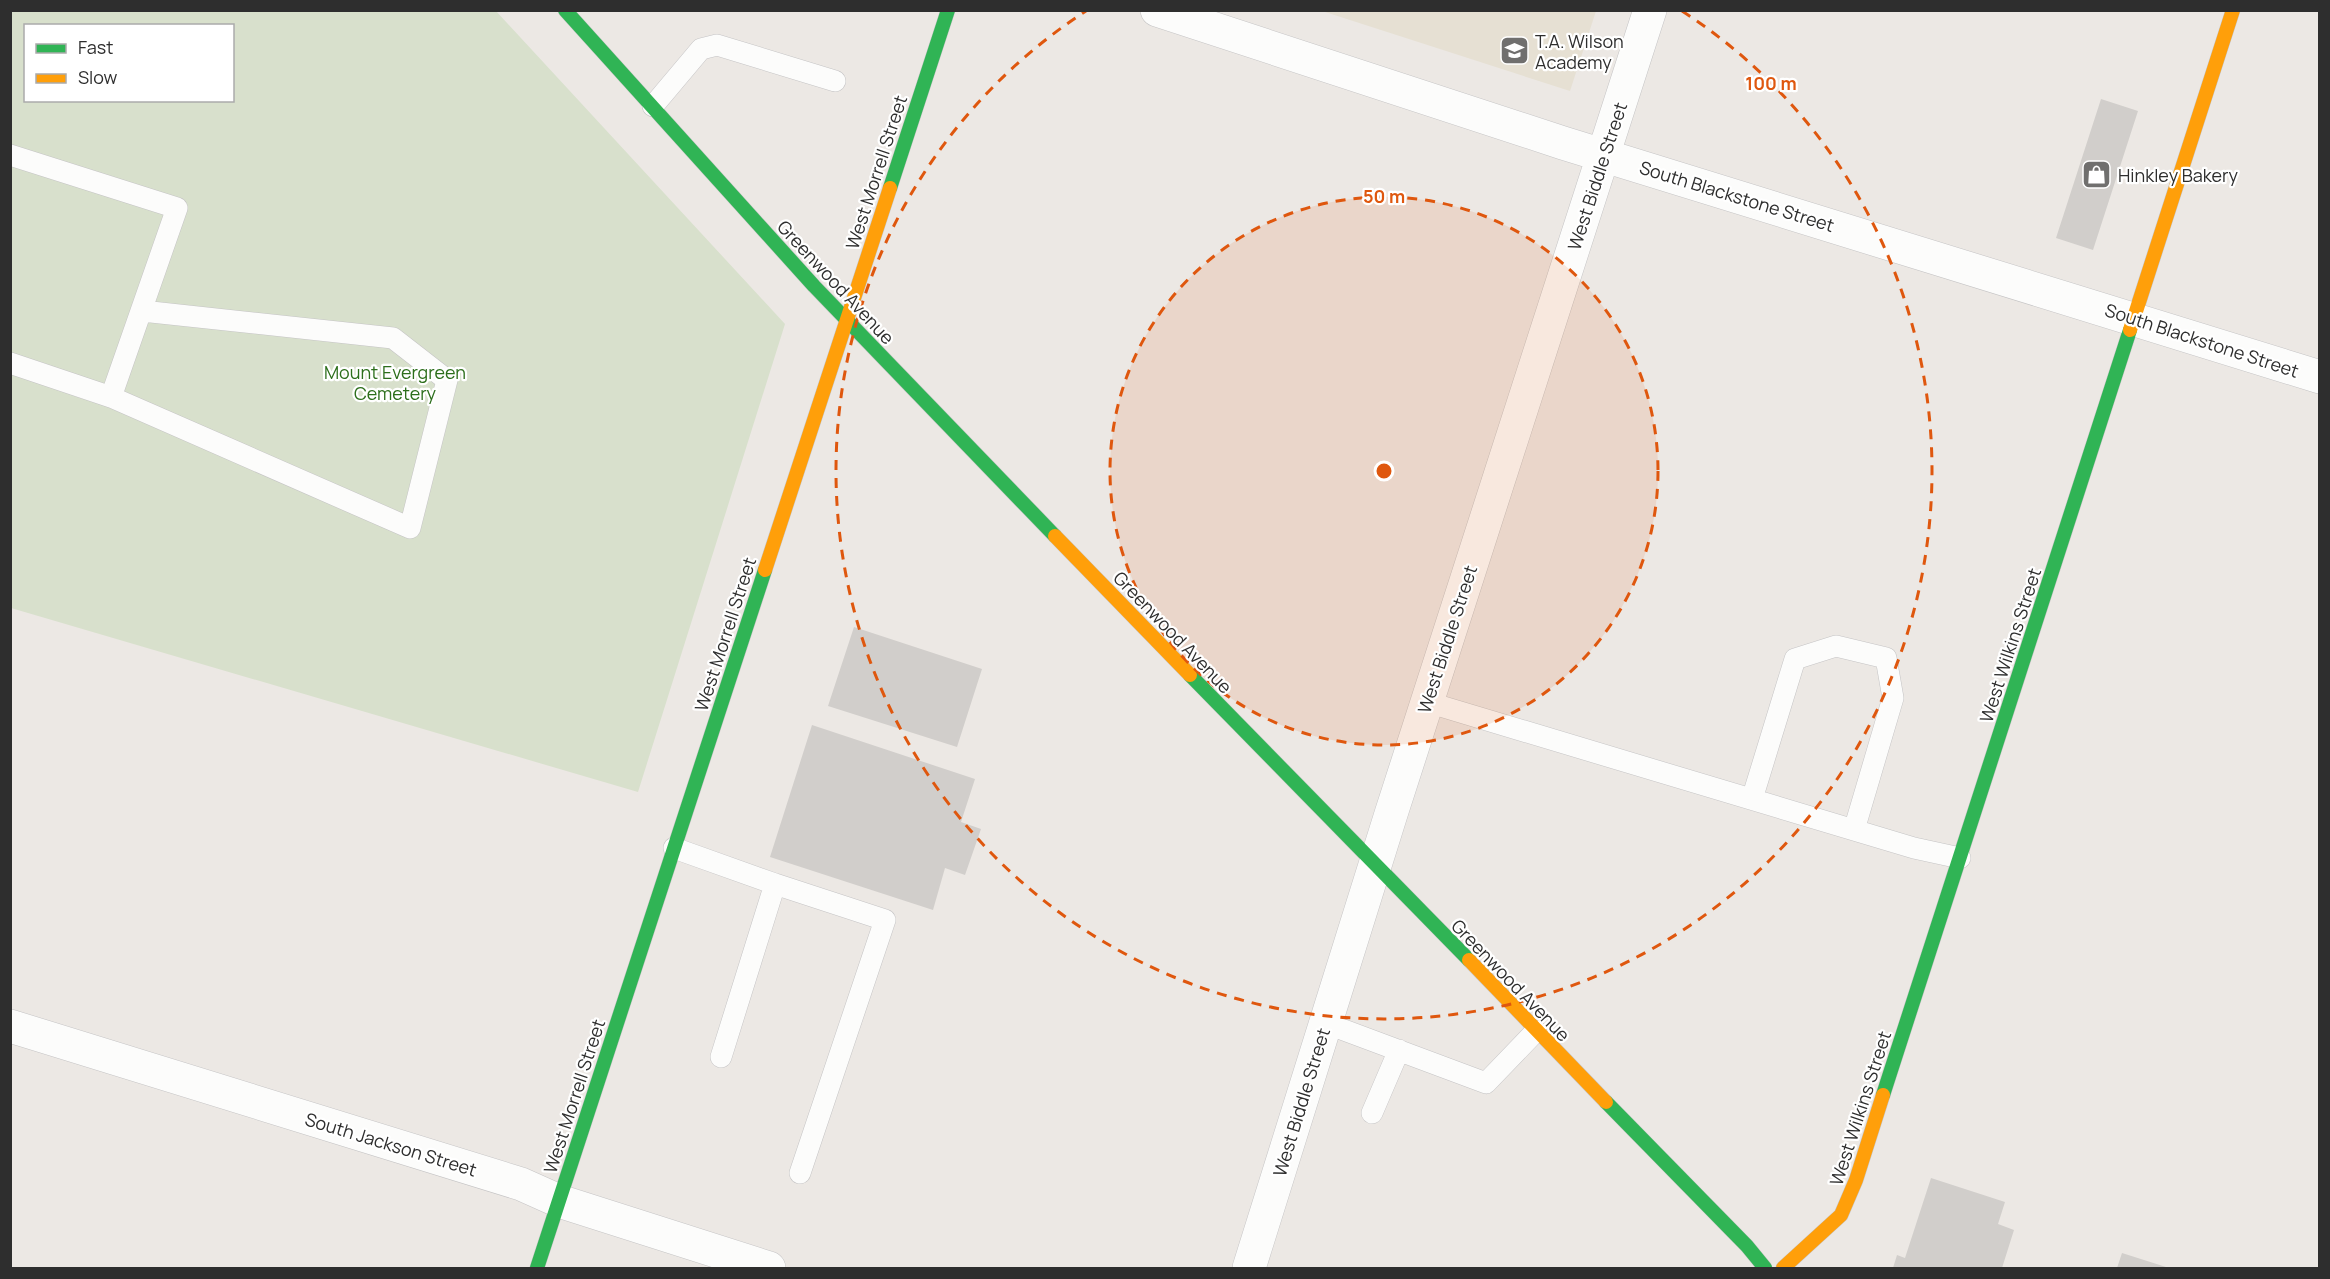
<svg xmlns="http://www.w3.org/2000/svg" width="2330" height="1279" font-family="Manrope,sans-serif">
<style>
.education{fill:#e6e0d3}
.cemetery{fill:#d8e0cc;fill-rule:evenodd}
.building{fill:#d1cecb}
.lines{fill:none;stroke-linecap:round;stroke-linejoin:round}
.lane-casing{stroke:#c5c4c5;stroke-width:22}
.street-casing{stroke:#c5c4c5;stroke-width:34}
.fast-casing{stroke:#c5c4c5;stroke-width:15}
.slow-casing{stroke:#c5c4c5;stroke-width:15}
.lane{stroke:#fcfcfb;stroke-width:21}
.street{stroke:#fcfcfb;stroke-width:33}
.fast{stroke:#30b455;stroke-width:14}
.slow{stroke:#ff9f0a;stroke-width:14}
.ring{fill:none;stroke:#df570e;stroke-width:3;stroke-dasharray:10 8}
.labels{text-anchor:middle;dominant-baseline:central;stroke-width:4.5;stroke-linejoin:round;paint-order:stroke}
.poi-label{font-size:18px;fill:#2e2e2e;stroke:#fff;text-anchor:start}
.street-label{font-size:18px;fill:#2e2e2e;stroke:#fff}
.park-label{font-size:18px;fill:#2c6e1b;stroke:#fff}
.centre{fill:#df570e;stroke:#fff;stroke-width:3}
.ring-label{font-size:18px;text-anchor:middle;font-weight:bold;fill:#df570e;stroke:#fff;stroke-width:4.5;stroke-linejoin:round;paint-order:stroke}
</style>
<rect width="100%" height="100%" fill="#ece8e4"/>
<path class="education" d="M1322,11H1596L1570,91Z"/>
<path class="cemetery" d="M10,11H496L785,324L638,792L11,608ZM26,26H232V100H26Z"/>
<path class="building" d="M2101,99L2138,111L2093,250L2056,238Z
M854,627L982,669L957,747L828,706Z
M812,725L975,779L961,822L981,829L965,875L945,868L933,910L770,857Z
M1931,1178L2005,1202L1998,1224L2014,1230L2002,1268H1893L1897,1255L1905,1258Z
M2122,1253L2166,1267L2165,1268H2117Z"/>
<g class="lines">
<defs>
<path id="lane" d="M653,106L701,49L717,45L835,81
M10,155L177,208L111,397L10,363
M111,397L410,528L447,380L393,338L142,311
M1427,702L1914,848L1960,858
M1752,799L1795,659L1836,646L1886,658L1893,698L1854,830
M674,848L775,884
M1325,1023L1486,1083L1536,1031
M721,1057L775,884L885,920L800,1173
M1372,1113L1399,1050"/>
<path id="street" d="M1157,10L1563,143L2320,377
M10,1026L521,1184L559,1201L769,1268
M1249,1268L1391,814L1650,10"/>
<path id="fast" d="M565,10L814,286L1055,536
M890,188L948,10
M1190,675L1469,960
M1883,1095L2130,330
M1606,1102L1747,1246L1765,1268
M537,1268L765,570"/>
<path id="slow" d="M2130,330L2233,10
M1055,536L1190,675
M765,570L890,188
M1469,960L1606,1102
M1783,1268L1841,1215L1856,1180L1883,1095"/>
</defs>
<use href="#lane" class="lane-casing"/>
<use href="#street" class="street-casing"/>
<use href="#fast" class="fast-casing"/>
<use href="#slow" class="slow-casing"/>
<use href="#lane" class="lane"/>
<use href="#street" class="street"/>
<use href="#fast" class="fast"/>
<use href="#slow" class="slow"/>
</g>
<circle cx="1384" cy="471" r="274" fill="#df570e" fill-opacity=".12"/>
<g class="ring">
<circle cx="1384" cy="471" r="274"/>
<path d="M1682 11A548 548 0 1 1 1086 11"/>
</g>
<defs>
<symbol id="school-square" viewBox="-11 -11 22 22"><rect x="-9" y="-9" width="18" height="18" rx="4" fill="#706f6e" stroke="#fff"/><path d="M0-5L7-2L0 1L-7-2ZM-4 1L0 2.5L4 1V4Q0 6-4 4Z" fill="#fff"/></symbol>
<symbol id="shop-square" viewBox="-11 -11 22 22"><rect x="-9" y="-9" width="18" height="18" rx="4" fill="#706f6e" stroke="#fff"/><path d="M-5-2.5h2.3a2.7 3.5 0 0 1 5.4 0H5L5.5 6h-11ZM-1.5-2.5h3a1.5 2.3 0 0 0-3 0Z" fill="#fff"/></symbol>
</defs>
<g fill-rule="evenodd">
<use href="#school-square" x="1498" y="34" width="33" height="33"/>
<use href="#shop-square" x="2080" y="158" width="33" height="33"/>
</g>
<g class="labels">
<g class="poi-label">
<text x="1535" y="41">T.A. Wilson<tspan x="1535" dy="21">Academy</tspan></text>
<text x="2118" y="175">Hinkley Bakery</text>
</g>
<g class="street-label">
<text transform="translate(876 172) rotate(-72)">West Morrell Street</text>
<text transform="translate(1597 176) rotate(-72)">West Biddle Street</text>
<text transform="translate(1737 196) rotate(17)">South Blackstone Street</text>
<text transform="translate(836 282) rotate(47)">Greenwood Avenue</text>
<text transform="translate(2202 340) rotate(18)">South Blackstone Street</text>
<text transform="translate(1173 632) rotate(46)">Greenwood Avenue</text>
<text transform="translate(725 634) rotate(-72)">West Morrell Street</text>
<text transform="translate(1447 639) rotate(-72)">West Biddle Street</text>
<text transform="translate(2010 645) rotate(-72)">West Wilkins Street</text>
<text transform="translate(1511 980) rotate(46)">Greenwood Avenue</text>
<text transform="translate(574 1096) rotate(-72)">West Morrell Street</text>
<text transform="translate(1301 1102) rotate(-73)">West Biddle Street</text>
<text transform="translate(1860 1108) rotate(-72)">West Wilkins Street</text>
<text transform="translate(391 1144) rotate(17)">South Jackson Street</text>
</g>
<g class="park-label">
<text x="395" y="372">Mount Evergreen<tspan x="395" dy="21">Cemetery</tspan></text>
</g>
</g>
<circle cx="1384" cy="471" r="9" class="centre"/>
<g class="ring-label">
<text x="1771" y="90">100 m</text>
<text x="1384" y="203">50 m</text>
</g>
<rect width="2330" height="1279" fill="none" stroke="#2e2e2e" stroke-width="24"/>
<rect x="24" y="24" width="210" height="78" fill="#ffffff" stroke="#ababab" stroke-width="1.5"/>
<rect x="36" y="44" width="30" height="9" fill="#30b455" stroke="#ababab" stroke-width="1.5"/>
<text x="78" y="54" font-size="18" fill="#2e2e2e">Fast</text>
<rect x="36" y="74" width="30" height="9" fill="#ff9f0a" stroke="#ababab" stroke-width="1.5"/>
<text x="78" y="84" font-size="18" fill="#2e2e2e">Slow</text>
</svg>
